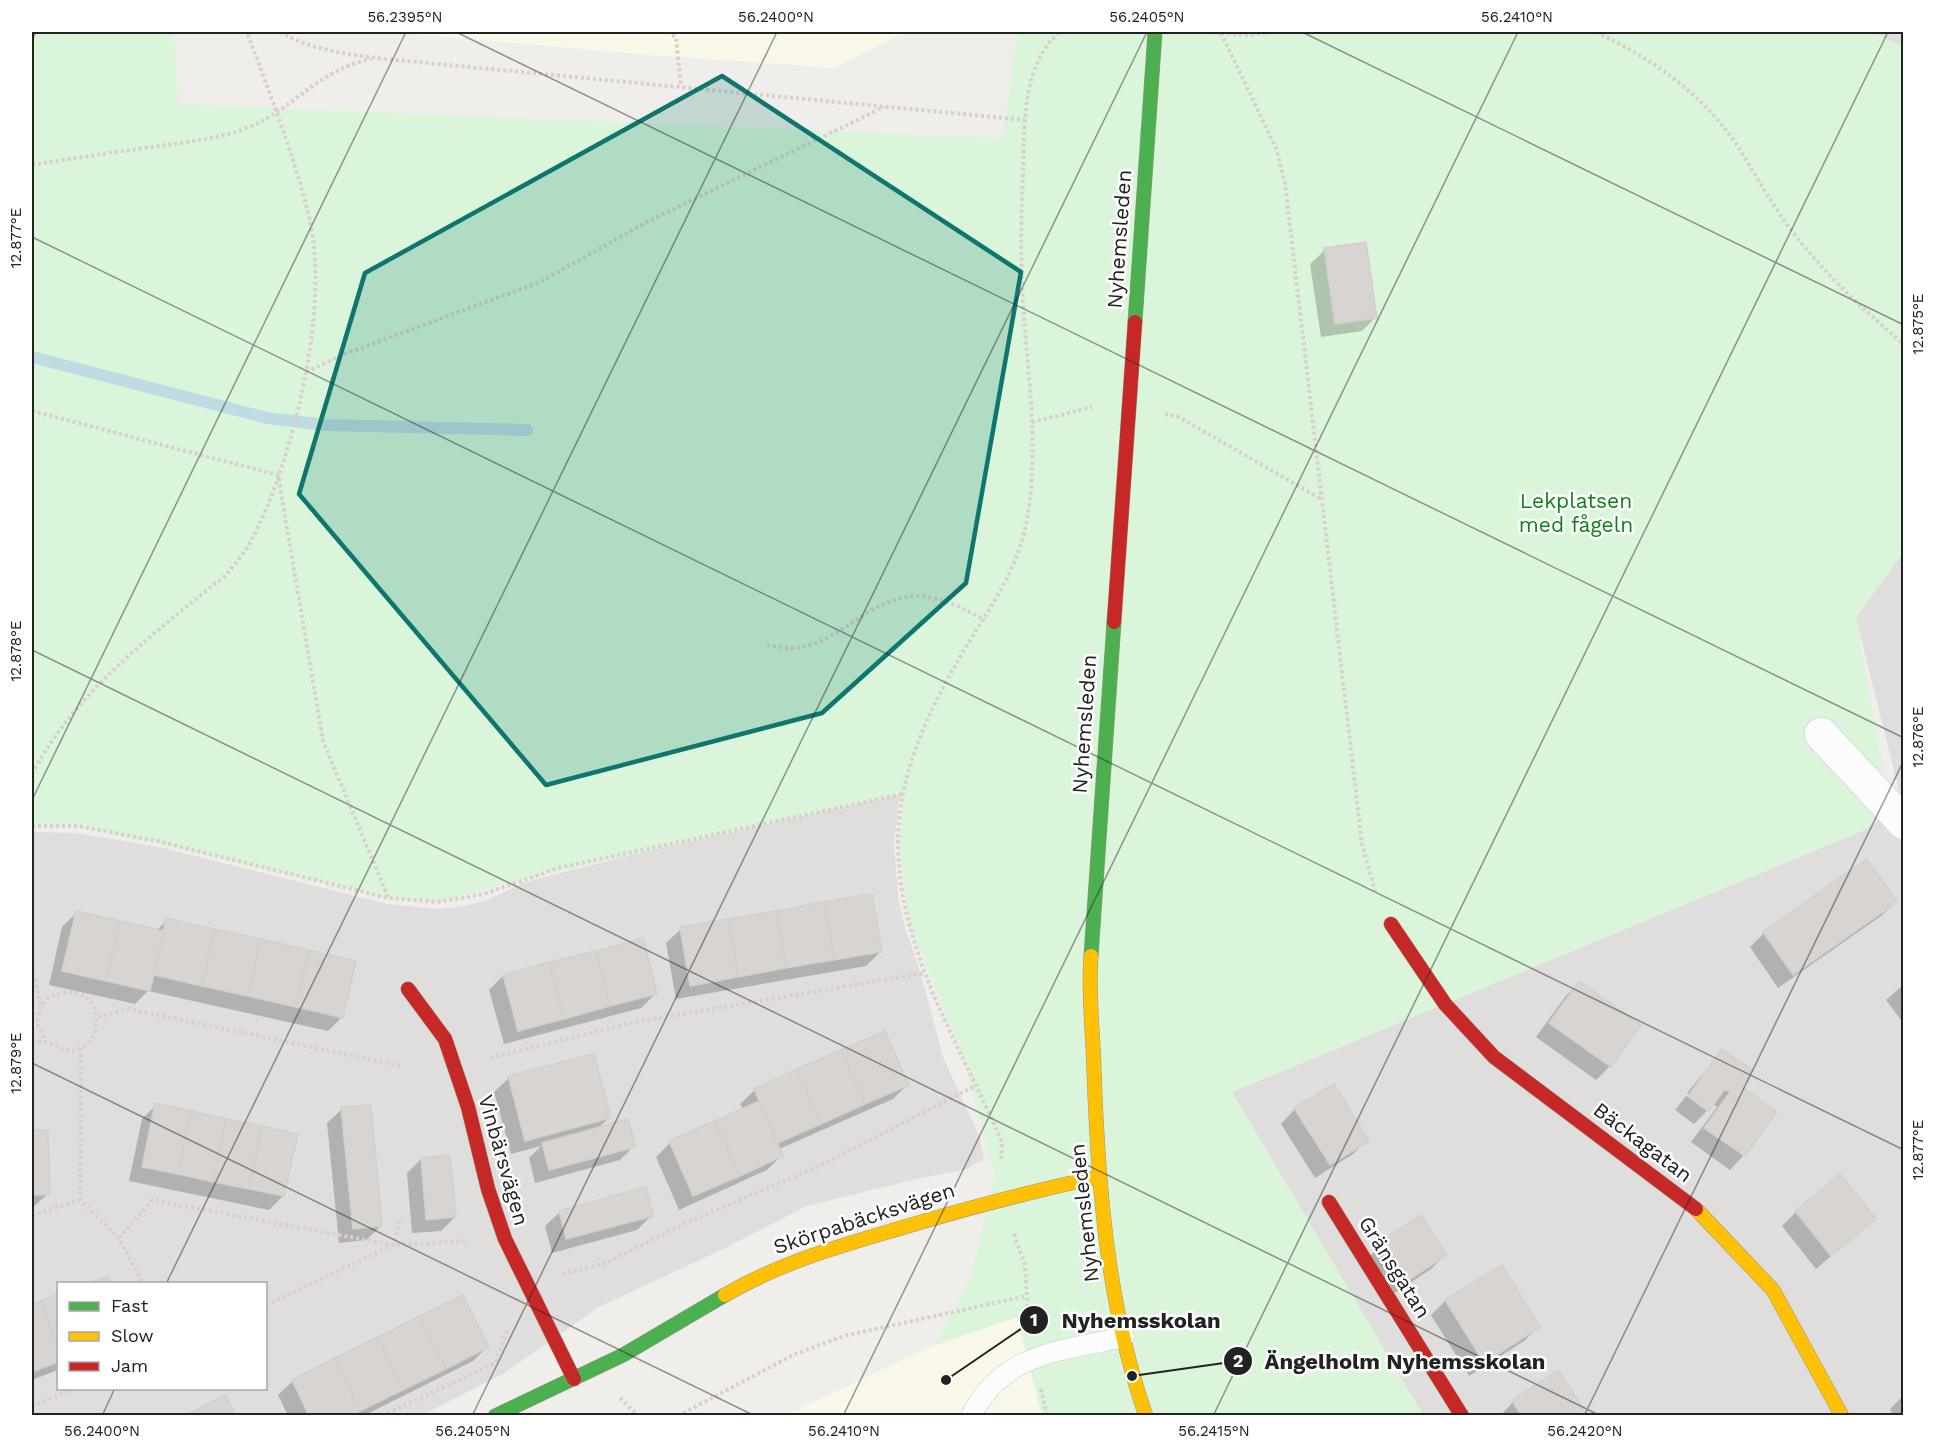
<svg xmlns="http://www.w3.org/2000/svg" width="1935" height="1447" font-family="'Work Sans',sans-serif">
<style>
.residential{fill:#dfdedc;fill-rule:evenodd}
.education{fill:#f8f7e8}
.park{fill:#daf5da}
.shadow{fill:#0003}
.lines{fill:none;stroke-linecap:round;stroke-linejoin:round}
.stream{stroke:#bfdbe3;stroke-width:12}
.building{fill:#d7d4d2;stroke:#d3d0cc;stroke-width:1.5}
.lane-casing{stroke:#c9c8c7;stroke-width:21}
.street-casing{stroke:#c9c8c7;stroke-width:34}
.fast-casing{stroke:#999a82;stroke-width:15}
.slow-casing{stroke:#999a82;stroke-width:15}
.jam-casing{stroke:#999a82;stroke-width:15}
.path{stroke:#dccecd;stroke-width:4;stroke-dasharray:3 3;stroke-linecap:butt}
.lane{stroke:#fdfcfc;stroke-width:20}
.street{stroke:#fdfcfc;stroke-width:33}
.fast{stroke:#4caf50;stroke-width:14}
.slow{stroke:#ffc107;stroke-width:14}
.jam{stroke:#c62828;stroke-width:14}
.marked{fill:#0f766e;fill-opacity:0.2;stroke:#0f766e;stroke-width:4.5;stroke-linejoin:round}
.ticks{fill:none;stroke:#222;stroke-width:1.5;stroke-opacity:0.45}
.labels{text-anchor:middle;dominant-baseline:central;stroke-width:5;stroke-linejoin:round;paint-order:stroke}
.street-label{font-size:21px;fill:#222;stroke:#fff}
.park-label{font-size:21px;fill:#0c8416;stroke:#fff}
.leader{fill:none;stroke:#222;stroke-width:2}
.callout-dot{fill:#222;stroke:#fff;stroke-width:2}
.mark-label{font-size:18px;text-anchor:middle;font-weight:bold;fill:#fff}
.callout-label{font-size:22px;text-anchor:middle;font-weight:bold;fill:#222;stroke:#fff;stroke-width:5;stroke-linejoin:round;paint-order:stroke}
.neatline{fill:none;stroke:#222;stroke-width:2}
.ticks-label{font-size:15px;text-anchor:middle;fill:#222}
</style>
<rect width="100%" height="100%" fill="#f0eeeb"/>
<path class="residential" d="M1872 32H1903V47Z
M1903 553V1415H1423L1232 1092 1862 831 1890 813 1901 799 1856 617Z
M901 787 894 845 899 902 905 928 921 974 943 1057 979 1136 984 1159 965 1170 921 1178 807 1206 719 1251 599 1307 503 1374 422 1415H32V832L76 833 155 846 387 904 438 909 459 907 485 901 523 883 560 873ZM58 1284H266V1388H58Z"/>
<path class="education" d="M388 32H906L834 68 638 54Z
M1017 1317 1042 1415 783 1416 935 1345Z"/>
<path class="park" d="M32 32H174L178 104 1002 138 1018 32H1872L1904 47 1903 553 1856 617 1891 813 1862 831 1232 1092 1423 1415H1042L1017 1317 935 1345 970 1279 995 1177 964 1060 910 926 898 844 903 794 523 879 438 902 388 898 78 826H32Z"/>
<path class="shadow" d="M1325 250 1376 317 1362 331 1321 337 1310 264Z
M1895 902 1881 916 1778 988 1750 947 1764 933Z
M76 913 156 931 167 920 342 1017 328 1031 148 991 135 1004 49 985 62 927Z
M681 929 881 951 866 966 676 999 666 943Z
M503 976 655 994 641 1008 504 1044 489 990Z
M1579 982 1639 1025 1610 1066 1596 1080 1536 1037 1565 997Z
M1904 984V1024L1886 1000Z
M1722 1051 1740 1088 1775 1113 1744 1155 1730 1170 1691 1142 1717 1107 1713 1104 1708 1108 1687 1093Z
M509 1078 609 1118 597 1129 634 1146 620 1160 535 1183 529 1158 541 1146 511 1154 494 1092Z
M907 1085 893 1099 779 1149 781 1156 767 1170 679 1210 656 1157 670 1143 743 1110 740 1104 755 1090Z
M1686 1096 1707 1111 1694 1124 1675 1110Z
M156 1105 283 1196 269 1210 129 1181 142 1119Z
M342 1109 381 1226 366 1240 339 1243 327 1123Z
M1295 1109 1367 1140 1353 1154 1315 1178 1281 1124Z
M47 1131 48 1194 32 1208V1132Z
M421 1159 455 1217 441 1231 412 1233 407 1173Z
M560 1212 652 1215 637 1230 552 1253 545 1226Z
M1796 1212 1874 1219 1816 1269 1782 1226Z
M1384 1242 1445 1255 1431 1269 1395 1293 1370 1256Z
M1501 1267 1538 1327 1524 1341 1469 1376 1431 1315 1445 1301Z
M58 1296V1370L32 1380V1306Z
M487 1347 473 1361 363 1416H288L278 1395 293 1381Z
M1904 1395V1416H1893L1890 1409Z
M1513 1402 1586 1416H1500Z"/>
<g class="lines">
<path class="stream" d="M32 357 267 418 326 425 527 430"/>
</g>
<path class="building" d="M1366 242 1377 318 1335 324 1324 248Z
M1867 859 1897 902 1793 975 1763 932Z
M872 894 882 952 834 960 824 902Z
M824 902 834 960 786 968 776 911Z
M76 911 120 921 106 981 62 971Z
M776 911 786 968 738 977 728 919Z
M166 918 214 929 202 986 154 975Z
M728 919 738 977 690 986 680 927Z
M120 921 164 931 150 991 106 981Z
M214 929 261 939 248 996 202 986Z
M643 938 657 994 610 1006 596 951Z
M261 939 309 950 296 1007 248 996Z
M309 950 356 961 343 1018 296 1007Z
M596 951 610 1006 564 1019 549 962Z
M549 962 564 1019 518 1031 503 975Z
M1579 981 1641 1025 1611 1067 1549 1023Z
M885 1031 909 1085 865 1104 841 1050Z
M1722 1049 1753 1071 1742 1087 1777 1112 1745 1156 1704 1128 1730 1092 1725 1089 1709 1111 1688 1096Z
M841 1050 865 1104 821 1124 797 1069Z
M594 1054 611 1118 525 1141 508 1076Z
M797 1069 821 1124 778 1143 754 1089Z
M1334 1084 1369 1141 1330 1165 1294 1108Z
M759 1101 783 1156 740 1176 715 1121Z
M155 1103 191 1111 178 1174 142 1167Z
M371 1105 382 1226 353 1229 341 1107Z
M191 1111 226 1119 213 1182 178 1174Z
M226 1119 262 1126 249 1189 213 1182Z
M628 1119 636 1147 549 1170 542 1143Z
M715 1121 740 1176 693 1196 669 1141Z
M262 1126 298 1134 284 1196 249 1189Z
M32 1130H48L50 1195H32Z
M450 1155 456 1217 426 1220 421 1158Z
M1840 1174 1876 1219 1831 1256 1795 1211Z
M646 1187 653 1216 566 1239 559 1211Z
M1421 1215 1447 1255 1409 1280 1383 1240Z
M1502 1265 1540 1327 1484 1363 1445 1300Z
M108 1276 111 1284H87Z
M58 1294V1350L41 1301Z
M463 1295 489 1347 446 1369 420 1316Z
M41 1301 58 1350V1362L32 1372V1304Z
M420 1316 446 1369 403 1390 378 1337Z
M378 1337 403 1390 360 1411 335 1358Z
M335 1358 360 1411 352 1416H309L292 1380Z
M1558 1370 1588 1416H1522L1512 1401Z
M226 1395 236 1416H184Z"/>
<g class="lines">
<defs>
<path id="lane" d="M971 1416C1003 1352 1062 1351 1124 1337"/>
<path id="street" d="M1821 734 1904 823"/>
<path id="fast" d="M1135 322 1155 32
M1091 956 1114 622
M495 1416 623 1355 725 1295"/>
<path id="slow" d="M1091 956C1088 993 1093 1032 1094 1070 1098 1186 1107 1305 1146 1416
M1696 1209 1773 1290 1842 1416
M725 1295C778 1264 833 1248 891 1231 960 1210 1028 1192 1098 1177"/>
<path id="jam" d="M1114 622 1135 322
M1391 924 1445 1004 1494 1057 1696 1209
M408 989 445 1039 468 1107 488 1189 505 1239 574 1379
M1329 1202 1462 1416"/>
</defs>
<use href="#lane" class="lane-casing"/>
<use href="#street" class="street-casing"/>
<use href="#fast" class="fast-casing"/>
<use href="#slow" class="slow-casing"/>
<use href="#jam" class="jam-casing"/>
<path class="path" d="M280 32C309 49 341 53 375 58L1025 120
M667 32 676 37 681 87
M1209 32 1249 35 1275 32
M1596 32C1650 58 1696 89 1732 138 1750 164 1765 193 1783 219 1817 266 1859 307 1904 344
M1221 33 1276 148 1285 183 1362 844 1375 891
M32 165C74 158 116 152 159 146 187 142 217 139 244 129 293 111 315 71 371 59
M306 372 342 355 540 282 647 222 884 107
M32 411 278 475 323 741 388 897
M1165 414 1177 416 1321 499
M1032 422 1092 407
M767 645C776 646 786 649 795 648 840 644 869 597 916 596 940 596 964 609 985 620
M32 774C76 691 153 634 226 575 234 565 244 554 250 543 293 463 331 305 309 217 294 154 269 92 247 32
M32 826H78L157 841 388 898 438 902 484 894 558 868 903 794
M32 967 41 1007
M98 1017 129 1009 402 1066
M32 1043C36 1042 41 1041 45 1042 60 1044 61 1055 79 1049 87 1046 95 1036 96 1029 105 979 34 982 38 1025 39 1030 44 1037 46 1042
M81 1048 80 1200 119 1238 143 1284
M490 1058 635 1022 925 973
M1001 1159 1002 1142C961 1047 899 952 898 845 897 778 927 714 960 657 980 623 1003 592 1017 555 1028 527 1031 498 1032 468 1035 417 1027 366 1024 316 1020 267 1021 218 1023 169 1025 123 1022 63 1060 32
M32 1215 80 1200
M1014 1234 1025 1265 1029 1329
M119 1238 152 1200 393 1245 400 1220
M562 1274 607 1263 682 1225 821 1165 975 1086
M266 1305 393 1245 465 1241
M1041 1389 1047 1416
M620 1398 638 1416
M32 1406 76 1388
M382 1416 495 1363 507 1331
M678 1416 795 1354 844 1336 1026 1296"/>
<use href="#lane" class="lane"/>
<use href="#street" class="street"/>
<use href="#fast" class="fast"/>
<use href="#slow" class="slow"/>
<use href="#jam" class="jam"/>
</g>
<path class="marked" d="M722 76 1021 272 966 583 822 713 546 785 299 494 365 273Z"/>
<path class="ticks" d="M456 32 1904 738M1302 32 1904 325M32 40 36 32M32 237 1904 1150M32 650 1601 1416M32 800 406 32M32 1063 755 1416M166 1284 777 32M102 1416 115 1388M472 1416 1147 32M843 1416 1518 32M1213 1416 1888 32M1584 1416 1904 760"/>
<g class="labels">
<g class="street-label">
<text transform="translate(1119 239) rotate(-86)">Nyhemsleden</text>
<text transform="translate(1084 724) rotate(-86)">Nyhemsleden</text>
<text transform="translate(1643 1142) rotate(37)">Bäckagatan</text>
<text transform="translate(504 1160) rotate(74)">Vinbärsvägen</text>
<text transform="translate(1084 1213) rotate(-96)">Nyhemsleden</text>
<text transform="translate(864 1218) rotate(-18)">Skörpabäcksvägen</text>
<text transform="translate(1395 1267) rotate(58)">Gränsgatan</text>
</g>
<g class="park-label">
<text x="1576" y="500">Lekplatsen<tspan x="1576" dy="24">med fågeln</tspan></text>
</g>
</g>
<path class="leader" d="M946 1380L1034 1320M1132 1376L1238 1361"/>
<g class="callout-dot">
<circle cx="946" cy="1380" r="6"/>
<circle cx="1132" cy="1376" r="6"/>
<circle cx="1034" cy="1320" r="15"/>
<circle cx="1238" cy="1361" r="15"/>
</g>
<g class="mark-label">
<text x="1034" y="1326">1</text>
<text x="1238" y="1367">2</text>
</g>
<g class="callout-label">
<text x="1141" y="1328">Nyhemsskolan</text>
<text x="1405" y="1369">Ängelholm Nyhemsskolan</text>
</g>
<rect width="1935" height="1447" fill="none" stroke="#ffffff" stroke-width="66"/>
<rect x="57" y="1282" width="210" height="108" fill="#ffffff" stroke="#a7a7a7" stroke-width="1.5"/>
<rect x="69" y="1302" width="30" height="9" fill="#4caf50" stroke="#a7a7a7" stroke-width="1.5"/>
<text x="111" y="1312" font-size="18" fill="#222222">Fast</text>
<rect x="69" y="1332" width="30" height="9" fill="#ffc107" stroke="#a7a7a7" stroke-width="1.5"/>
<text x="111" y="1342" font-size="18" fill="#222222">Slow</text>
<rect x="69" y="1362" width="30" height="9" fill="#c62828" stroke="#a7a7a7" stroke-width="1.5"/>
<text x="111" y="1372" font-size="18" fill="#222222">Jam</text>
<rect x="33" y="33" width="1869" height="1381" class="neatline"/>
<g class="ticks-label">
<text x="405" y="22">56.2395°N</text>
<text x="776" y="22">56.2400°N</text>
<text x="1147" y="22">56.2405°N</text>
<text x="1517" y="22">56.2410°N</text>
<text transform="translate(16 238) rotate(-90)" y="5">12.877°E</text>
<text transform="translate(1918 324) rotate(-90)" y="5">12.875°E</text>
<text transform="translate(16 651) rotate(-90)" y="5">12.878°E</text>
<text transform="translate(1918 737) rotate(-90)" y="5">12.876°E</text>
<text transform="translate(16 1063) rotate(-90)" y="5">12.879°E</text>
<text transform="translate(1918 1150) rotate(-90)" y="5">12.877°E</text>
<text x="102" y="1436">56.2400°N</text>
<text x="473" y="1436">56.2405°N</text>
<text x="844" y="1436">56.2410°N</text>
<text x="1214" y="1436">56.2415°N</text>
<text x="1585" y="1436">56.2420°N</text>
</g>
</svg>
